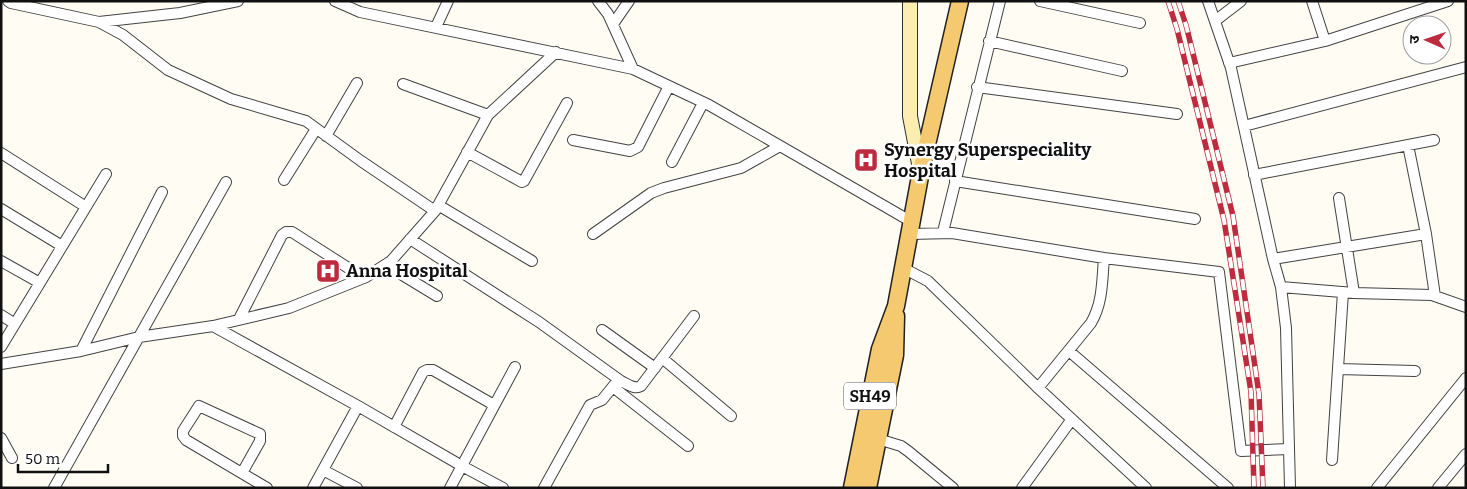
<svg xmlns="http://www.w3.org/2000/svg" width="1467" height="489" font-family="Bitter,'Noto Sans Devanagari',serif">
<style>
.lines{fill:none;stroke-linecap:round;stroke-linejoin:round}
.minor-casing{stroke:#434343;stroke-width:12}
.secondary-casing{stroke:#323232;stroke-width:16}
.primary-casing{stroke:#212121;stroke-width:19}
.minor{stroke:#fff;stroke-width:10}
.secondary{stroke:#fceeb1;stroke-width:14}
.primary{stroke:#f4c96f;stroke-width:16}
.rail-casing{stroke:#be2b3e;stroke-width:5.5}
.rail{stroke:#fff;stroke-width:4;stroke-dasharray:11;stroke-linecap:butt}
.labels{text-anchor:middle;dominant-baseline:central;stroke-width:5;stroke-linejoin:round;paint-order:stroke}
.shield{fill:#fff;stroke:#585858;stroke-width:1}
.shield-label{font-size:16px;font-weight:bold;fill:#101010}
.poi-label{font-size:18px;font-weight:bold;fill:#101010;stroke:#fff;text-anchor:start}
</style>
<rect width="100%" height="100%" fill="#fffcf4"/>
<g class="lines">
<defs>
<path id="minor" d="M8 1 11 3 99 22 123 35 168 70 231 99 306 121 361 161 435 211
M335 1 360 12 633 69 709 105 912 222
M598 1 608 14 633 69
M1040 1 1140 23
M1208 1 1231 68 1273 259 1281 287 1286 328 1290 488
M1312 1 1325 41
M1215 21 1241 1
M99 22 180 13 238 1
M613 24 629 1
M436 27 448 1
M989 41 1122 71
M1229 63 1325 41 1448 1
M403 84 488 115
M977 87 1177 114
M1244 126 1466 67
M326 136 357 83
M573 140 630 151 638 147 669 86
M1408 145 1426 234 1435 296
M467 152 522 182 524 181 567 103
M1 153 86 207
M672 162 703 103
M1254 175 1434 140
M284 180 316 129
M955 181 1195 219
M1339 198 1354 293
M438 205 532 261
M1 209 62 246
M943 232 1000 1
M593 234 651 193 664 188 741 168 780 146
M910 234 952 233 1104 258 1219 272 1241 451 1289 449
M410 239 539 322 621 381
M1273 259 1426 234
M1 261 40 283
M386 265 437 296
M903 268 928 281 1036 386 1146 488
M1281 287 1354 293 1432 295 1466 307
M1 315 15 324
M239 319 282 235 286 232H292L364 278
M213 326 358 406 462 466 503 488
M602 330 655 368
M1 347 106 174
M81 351 162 192
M1069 351 1228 488
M662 358 731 416
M1 364 81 351 139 337 213 326 289 308 366 277 391 261 435 211 488 115 556 52
M1338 369 1415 371
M613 387 688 446
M1038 388 1091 323C1103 303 1102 280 1104 258
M394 427 423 372 427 370H433L494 405
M1 438 12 458
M878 439 901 446 908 451 953 488
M1332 460 1343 292
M323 470 357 488
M242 473 260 441V434L199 406 183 431V436L186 440 267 488
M54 488 226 182
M313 488 358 406
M450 488 515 367
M544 488 590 405 602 400 615 384 621 381C628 384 634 390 641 386L694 316
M1022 488 1072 419
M1377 488 1466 378
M1438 488 1466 454"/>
<path id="secondary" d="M910 1V116L920 169"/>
<path id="primary" d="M852 488 880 349 896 306 921 171 960 1
M868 488 895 355 896 316"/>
</defs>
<use href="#minor" class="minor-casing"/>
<use href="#secondary" class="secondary-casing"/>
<use href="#primary" class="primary-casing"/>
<use href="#minor" class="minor"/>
<use href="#secondary" class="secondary"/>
<use href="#primary" class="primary"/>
<defs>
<path id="rail" d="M1168 1 1177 29 1224 220 1251 392 1254 488
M1178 1 1186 25 1233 216 1259 394 1263 488"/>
</defs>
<use href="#rail" class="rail-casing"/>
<use href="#rail" class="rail"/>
</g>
<defs>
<symbol id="hospital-square" viewBox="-11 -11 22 22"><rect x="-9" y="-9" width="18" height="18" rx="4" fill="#be2b3e" stroke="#fff"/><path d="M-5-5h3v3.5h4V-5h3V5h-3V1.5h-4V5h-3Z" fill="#fff"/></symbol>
</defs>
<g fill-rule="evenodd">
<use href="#hospital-square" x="852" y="146" width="28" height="28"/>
<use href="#hospital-square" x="314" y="257" width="28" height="28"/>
</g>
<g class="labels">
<rect class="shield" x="844" y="382.5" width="52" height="27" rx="4"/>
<g class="shield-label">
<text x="870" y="396">SH49</text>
</g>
<g class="poi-label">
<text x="884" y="150">Synergy Superspeciality<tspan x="884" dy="21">Hospital</tspan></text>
<text x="346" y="271">Anna Hospital</text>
</g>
</g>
<rect width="1467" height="489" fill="none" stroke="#101010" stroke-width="5"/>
<g transform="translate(1427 40) rotate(272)"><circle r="24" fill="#ffffff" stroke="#9f9f9f"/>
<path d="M0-4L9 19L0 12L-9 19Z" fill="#be2b3e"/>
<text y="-8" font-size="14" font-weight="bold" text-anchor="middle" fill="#101010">उ</text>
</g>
<path d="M18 464v8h90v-8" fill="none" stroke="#101010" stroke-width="2.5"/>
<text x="25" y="464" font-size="15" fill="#101010" stroke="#ffffff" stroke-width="4" paint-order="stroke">50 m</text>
</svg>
